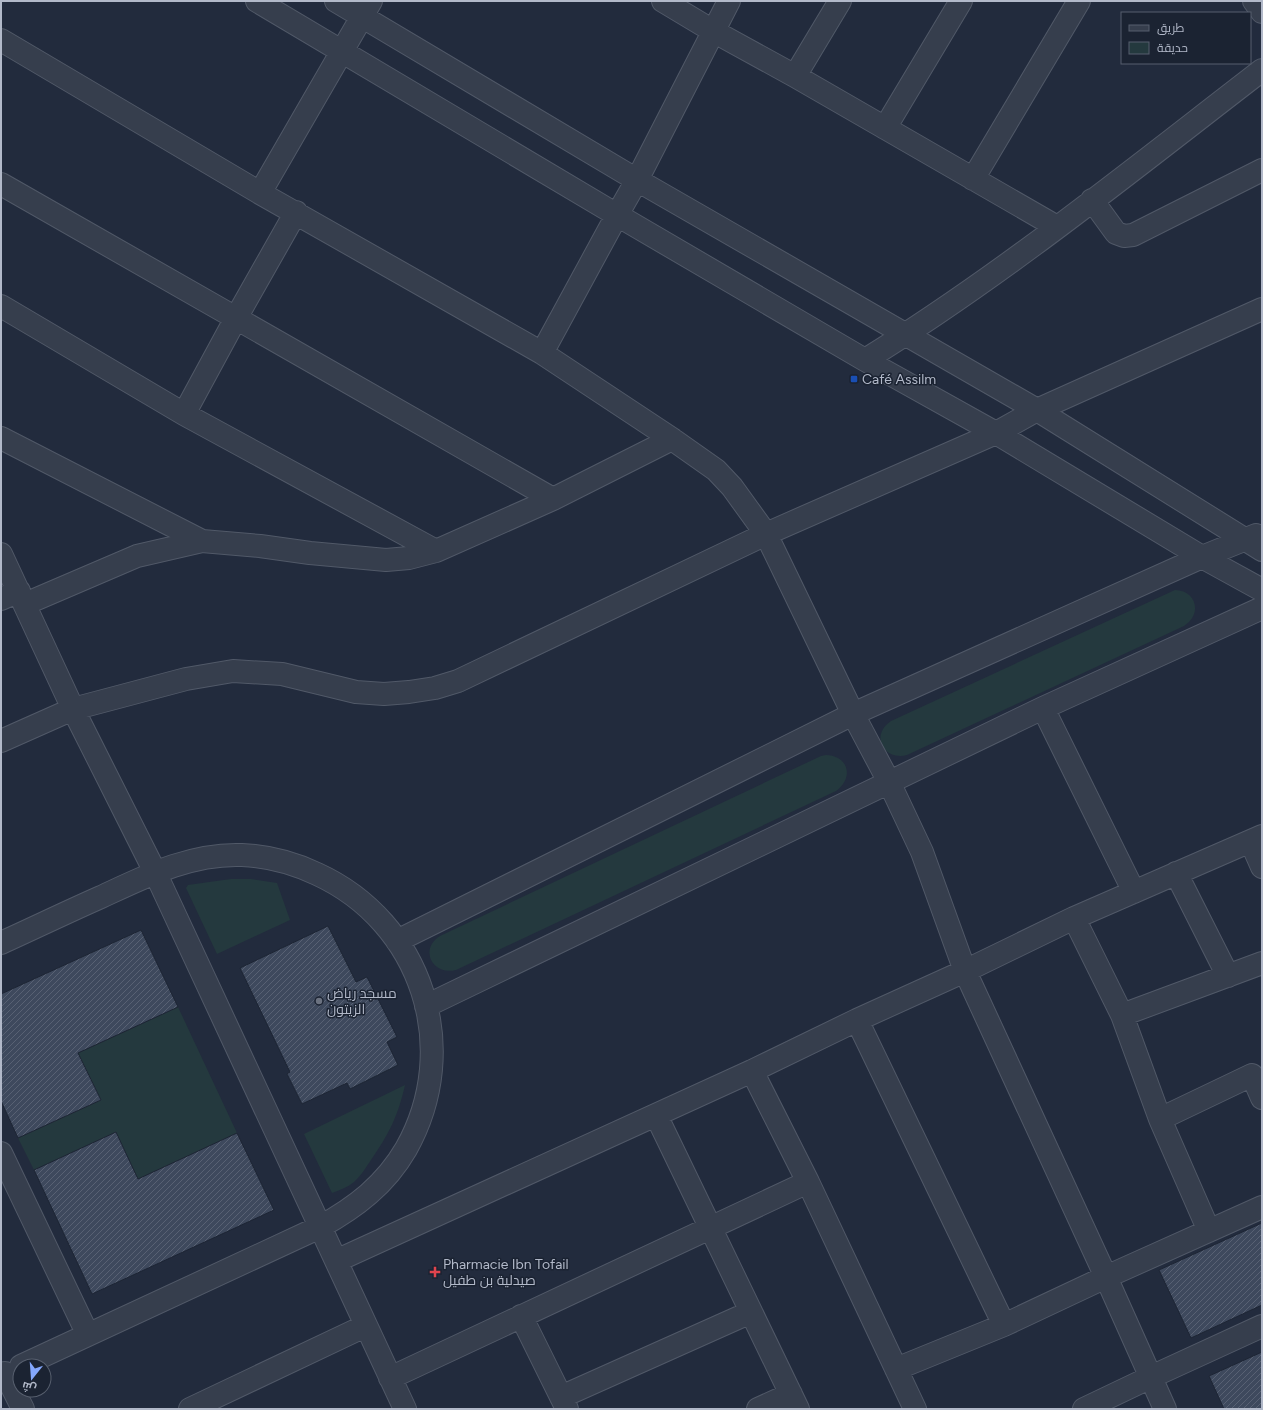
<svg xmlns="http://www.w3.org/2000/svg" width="1263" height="1410" font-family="Figtree,Cairo,sans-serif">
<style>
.green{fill:#24393e}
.building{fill:url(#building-hatch);stroke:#1d2534}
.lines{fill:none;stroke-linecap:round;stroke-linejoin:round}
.minor-casing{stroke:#515968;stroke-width:24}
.minor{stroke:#363e4d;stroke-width:22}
.transit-dot{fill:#1a4fb4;stroke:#1b2332;stroke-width:1.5}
.worship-dot{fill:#6b7280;stroke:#1b2332;stroke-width:1.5}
.health-dot{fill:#e0444e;stroke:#1b2332;stroke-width:1.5}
.labels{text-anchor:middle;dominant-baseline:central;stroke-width:3;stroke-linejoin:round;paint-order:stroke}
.poi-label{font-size:14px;fill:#b2b9c9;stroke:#1b2332;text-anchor:start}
</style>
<defs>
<pattern id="building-hatch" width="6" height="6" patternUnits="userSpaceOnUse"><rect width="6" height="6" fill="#3e495d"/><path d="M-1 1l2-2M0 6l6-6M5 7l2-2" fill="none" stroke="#586173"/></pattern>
</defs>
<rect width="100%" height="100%" fill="#222b3d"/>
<path class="green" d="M1175 590C1196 590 1203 614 1184 626L907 755C883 761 870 735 891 721Z
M826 755C849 756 854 778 836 791L456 970C432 976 419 949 440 936L821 756Z
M231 879H251L277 883 290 920 217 954 186 888 188 885Z
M178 1007 237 1133 138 1179 116 1132 34 1170 18 1138 100 1100 78 1053Z
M405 1085C398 1116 389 1134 371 1160 366 1167 361 1176 354 1182 348 1187 340 1190 332 1193L304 1134Z"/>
<path class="building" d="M328 926 356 982 367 977 397 1037 387 1042 398 1065 350 1089 347 1083 302 1104 287 1074 290 1072 240 968Z
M141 930 178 1007 78 1053 101 1100 18 1138 1 1101V994Z
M116 1132 138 1179 237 1133 274 1210 92 1294 34 1170Z
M1262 1223V1305L1191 1338 1159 1270Z
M1262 1352V1409H1224L1209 1376Z"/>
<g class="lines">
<defs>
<path id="minor" d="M257 1 617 215 865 360 996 433 1202 557 1262 590
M336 1 637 180 1037 410 1262 550
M663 1 713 31 795 76 1057 227
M1254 1 1262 12
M1 40 260 193 542 353 672 439 716 470 732 487 766 534 853 714 889 782 922 852 965 971 1106 1277 1165 1409
M795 76 840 1
M885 128 961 1
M973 179 1079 1
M1 184 553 499
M260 193 371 1
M1092 200 1116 233 1124 236 1133 235 1262 170
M1 306 184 414 436 551 553 499 672 439
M542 353 617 215 637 180 729 1
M865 360C1004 274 1132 170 1262 70
M184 414 236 318 296 212
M1 438 202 541
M1 554 73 709 155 872 405 1409
M1 599 19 591
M25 604 137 556 202 541 260 546 310 553 386 560 409 558 436 551
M1043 708 1134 892
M1 741 73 709 186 679 233 671 282 674 356 692 384 694 409 692 435 688 458 681 766 534 996 433 1037 410 1262 309
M1251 842 1262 867
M1176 873 1228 976
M1074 918 1122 1015 1160 1119
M397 941 853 714 1202 557 1256 535
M1 943C34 928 67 912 101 897 146 876 191 853 242 855 268 856 294 863 317 874 422 922 463 1048 406 1149 385 1185 356 1207 320 1227L21 1366
M426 1006 1043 708 1262 608
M1122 1015 1262 963
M857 1020 1004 1325
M752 1071 808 1182 915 1409
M656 1115 798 1409
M1 1153 88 1335
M1209 1231 1160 1119 1252 1075 1262 1098
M336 1261 752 1071 857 1020 965 971 1074 918 1262 836
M521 1316 567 1409
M896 1369 1004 1325 1106 1277 1262 1207
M5 1373 23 1409
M390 1378 808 1182
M561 1397 751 1312
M190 1409 365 1326
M758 1409 791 1394
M1084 1409 1151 1377 1262 1326"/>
</defs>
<use href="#minor" class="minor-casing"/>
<use href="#minor" class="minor"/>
</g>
<rect class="transit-dot" x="850" y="375" width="8" height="8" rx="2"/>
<circle class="worship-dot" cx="319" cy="1001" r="4"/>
<path class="health-dot" d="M433 1266h4v4h4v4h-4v4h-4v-4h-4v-4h4z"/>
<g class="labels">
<g class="poi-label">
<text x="862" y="379">Café Assilm</text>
<text x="327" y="993">مسجد رياض<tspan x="327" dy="16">الزيتون</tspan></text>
<text x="443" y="1264">Pharmacie Ibn Tofail<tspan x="443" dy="16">صيدلية بن طفيل</tspan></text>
</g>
</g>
<rect width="1263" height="1410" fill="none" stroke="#b2b9c9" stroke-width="4"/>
<rect x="1121" y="12" width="130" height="52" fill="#1b2332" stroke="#575f6e"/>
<rect x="1129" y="25" width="20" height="6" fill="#363e4d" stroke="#575f6e"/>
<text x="1157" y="32" font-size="12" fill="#b2b9c9">طريق</text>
<rect x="1129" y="42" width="20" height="12" fill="#24393e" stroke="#575f6e"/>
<text x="1157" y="52" font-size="12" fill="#b2b9c9">حديقة</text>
<g transform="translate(32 1378) rotate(197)"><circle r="19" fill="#1b2332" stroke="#575f6e"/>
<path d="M0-3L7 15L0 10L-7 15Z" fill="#84a7fc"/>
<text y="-6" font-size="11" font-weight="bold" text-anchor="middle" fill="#b2b9c9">ش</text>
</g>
</svg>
